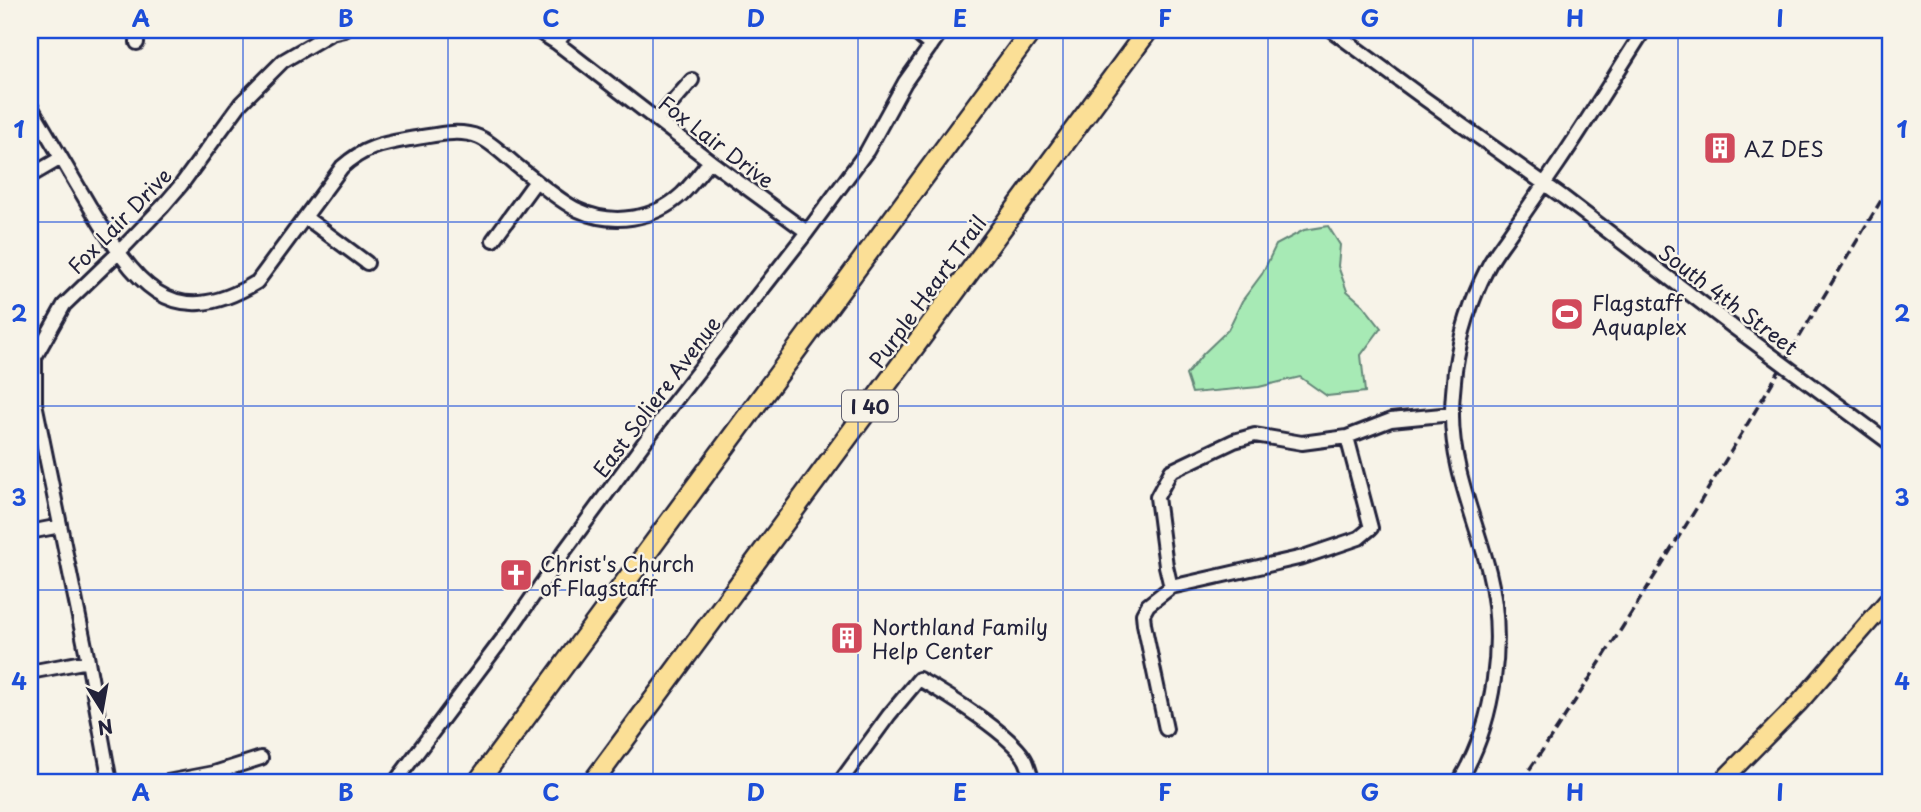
<svg xmlns="http://www.w3.org/2000/svg" width="1921" height="812" font-family="'Playpen Sans',sans-serif">
<style>
.green{fill:#a7eab5;stroke:#648678;stroke-width:2}
.lines{fill:none;stroke-linecap:round;stroke-linejoin:round}
.minor-casing{stroke:#22223b;stroke-width:18}
.major-casing{stroke:#22223b;stroke-width:21}
.highway-casing{stroke:#22223b;stroke-width:24}
.minor{stroke:#f7f3e8;stroke-width:12}
.major{stroke:#fbdf96;stroke-width:16}
.highway{stroke:#fbdf96;stroke-width:19}
.rail{stroke:#22223b;stroke-width:3.5;stroke-dasharray:10 5;stroke-linecap:butt}
.minor-bridge-casing{stroke:#22223b;stroke-width:18;stroke-linecap:butt}
.minor-bridge{stroke:#f7f3e8;stroke-width:12}
.grid{fill:none;stroke:#1d4ed8;stroke-width:2;stroke-opacity:0.55}
.labels{text-anchor:middle;dominant-baseline:central;stroke-width:5;stroke-linejoin:round;paint-order:stroke}
.shield{fill:#f7f3e8;stroke:#62616f;stroke-width:2}
.shield-label{font-size:19px;font-weight:bold;fill:#22223b}
.street-label{font-size:21px;fill:#22223b;stroke:#f7f3e8}
.poi-label{font-size:21px;fill:#22223b;stroke:#f7f3e8;text-anchor:start}
.neatline{fill:none;stroke:#1d4ed8;stroke-width:2.5}
.grid-label{font-size:23px;text-anchor:middle;font-weight:bold;fill:#1d4ed8}
</style>
<rect width="100%" height="100%" fill="#f7f3e8"/>
<filter id="ink" filterUnits="userSpaceOnUse"><feTurbulence type="fractalNoise" baseFrequency=".0143" numOctaves="2"/><feDisplacementMap in="SourceGraphic" scale="14" xChannelSelector="R" yChannelSelector="G"/><feConvolveMatrix kernelMatrix="1 2 1 2 8 2 1 2 1" color-interpolation-filters="sRGB"/></filter>
<g filter="url(#ink)">
<path class="green" d="M1328 226 1340 245 1338 266 1347 291 1363 305 1381 328 1361 355 1365 392 1327 396 1300 377 1259 387 1192 393 1186 375 1203 354 1228 330 1242 301 1262 274 1276 245 1304 230Z"/>
<g class="lines">
<defs>
<path id="minor" d="M536 30 557 43 710 161 807 232
M912 30 931 46
M1331 30 1425 99 1563 197 1732 326
M137 43V30
M557 43 567 30
M30 105C50 139 70 173 90 207 133 278 168 336 257 282L342 167C364 147 382 144 410 139 433 136 457 128 479 137 492 142 509 160 521 169 538 182 559 201 578 210 612 226 654 220 682 194 692 184 701 172 710 161
M657 120 692 80
M30 176 61 158
M305 217 367 263
M493 240 536 181
M1829 398 1891 444
M30 532 60 526
M1171 587 1166 566 1157 497 1171 471 1234 441 1255 435 1302 443 1347 437 1391 420 1452 414
M30 672 88 661
M1166 729 1144 624 1143 614 1148 605 1171 587 1303 557 1359 538 1371 528 1347 437
M110 782 88 661 35 403V357L64 305 118 253 163 206 181 185 241 103 283 61 331 33 344 30
M167 782 214 773 261 758
M395 782 513 625 563 553 671 406 807 232 867 151 905 82 942 30
M840 782 889 715 919 679C946 694 1013 735 1026 761 1029 768 1031 776 1033 782
M1459 782C1495 722 1506 640 1489 572 1476 520 1451 467 1452 412 1452 398 1454 384 1455 370 1460 336 1471 300 1487 269 1492 258 1500 248 1507 238 1524 213 1541 189 1558 164 1588 120 1615 75 1644 30"/>
<path id="major" d="M1721 782 1799 703 1891 597"/>
<path id="highway" d="M478 782 1032 30
M593 782 1148 30"/>
</defs>
<use href="#minor" class="minor-casing"/>
<use href="#major" class="major-casing"/>
<use href="#highway" class="highway-casing"/>
<use href="#minor" class="minor"/>
<use href="#major" class="major"/>
<use href="#highway" class="highway"/>
<path class="rail" d="M1521 782C1653 588 1770 385 1891 184"/>
<defs>
<path id="minor-bridge" d="M1732 326 1829 398"/>
</defs>
<use href="#minor-bridge" class="minor-bridge-casing"/>
<use href="#minor-bridge" class="minor-bridge"/>
</g>
</g>
<path class="grid" d="M243 30V782M448 30V782M653 30V782M858 30V782M1063 30V782M1268 30V782M1473 30V782M1678 30V782M30 222H1891M30 406H1891M30 590H1891"/>
<defs>
<symbol id="building-square" viewBox="-11 -11 22 22"><rect x="-9" y="-9" width="18" height="18" rx="4" fill="#d1495b" stroke="#f7f3e8"/><path d="M-4-6H4V6H1V3H-1V6H-4ZM-2.5-4.3h1.7v1.8h-1.7ZM.8-4.3h1.7v1.8H.8ZM-2.5-1h1.7V.8h-1.7ZM.8-1h1.7V.8H.8Z" fill="#fff"/></symbol>
<symbol id="stadium-square" viewBox="-11 -11 22 22"><rect x="-9" y="-9" width="18" height="18" rx="4" fill="#d1495b" stroke="#f7f3e8"/><path d="M0-5a6.5 5 0 1 0 0 10a6.5 5 0 1 0 0-10ZM-3.5-1.8h7v3.6h-7Z" fill="#fff"/></symbol>
<symbol id="church-square" viewBox="-11 -11 22 22"><rect x="-9" y="-9" width="18" height="18" rx="4" fill="#d1495b" stroke="#f7f3e8"/><path d="M-1.2-6h2.4v3.5h3.3v2.4h-3.3V6h-2.4V-.1h-3.3v-2.4h3.3Z" fill="#fff"/></symbol>
</defs>
<g fill-rule="evenodd">
<use href="#building-square" x="1701" y="129" width="38" height="38"/>
<use href="#stadium-square" x="1548" y="295" width="38" height="38"/>
<use href="#church-square" x="497" y="556" width="38" height="38"/>
<use href="#building-square" x="828" y="619" width="38" height="38"/>
</g>
<g class="labels">
<rect class="shield" x="842" y="390.5" width="56" height="31" rx="5"/>
<g class="shield-label">
<text x="870" y="406">I 40</text>
</g>
<g class="street-label">
<text transform="translate(717 141) rotate(37)">Fox Lair Drive</text>
<text transform="translate(119 220) rotate(-46)">Fox Lair Drive</text>
<text transform="translate(927 291) rotate(-54)">Purple Heart Trail</text>
<text transform="translate(1729 299) rotate(37)">South 4th Street</text>
<text transform="translate(656 396) rotate(-53)">East Soliere Avenue</text>
</g>
<g class="poi-label">
<text x="1744" y="148">AZ DES</text>
<text x="1592" y="302">Flagstaff<tspan x="1592" dy="24">Aquaplex</tspan></text>
<text x="540" y="563">Christ's Church<tspan x="540" dy="24">of Flagstaff</tspan></text>
<text x="872" y="626">Northland Family<tspan x="872" dy="24">Help Center</tspan></text>
</g>
</g>
<rect width="1921" height="812" fill="none" stroke="#f7f3e8" stroke-width="77"/>
<g transform="translate(102 710) rotate(169)" stroke="#f7f3e8" stroke-width="5" paint-order="stroke">
<path d="M0-5L12 26L0 18L-12 26Z" fill="#22223b"/>
<text y="-10" font-size="19" font-weight="bold" text-anchor="middle" fill="#22223b">N</text>
</g>
<rect x="38" y="38" width="1844" height="736" class="neatline"/>
<g class="grid-label">
<text x="141" y="27">A</text>
<text x="346" y="27">B</text>
<text x="551" y="27">C</text>
<text x="756" y="27">D</text>
<text x="960" y="27">E</text>
<text x="1165" y="27">F</text>
<text x="1370" y="27">G</text>
<text x="1575" y="27">H</text>
<text x="1780" y="27">I</text>
<text x="19" y="138">1</text>
<text x="1902" y="138">1</text>
<text x="19" y="322">2</text>
<text x="1902" y="322">2</text>
<text x="19" y="506">3</text>
<text x="1902" y="506">3</text>
<text x="19" y="690">4</text>
<text x="1902" y="690">4</text>
<text x="141" y="801">A</text>
<text x="346" y="801">B</text>
<text x="551" y="801">C</text>
<text x="756" y="801">D</text>
<text x="960" y="801">E</text>
<text x="1165" y="801">F</text>
<text x="1370" y="801">G</text>
<text x="1575" y="801">H</text>
<text x="1780" y="801">I</text>
</g>
</svg>
